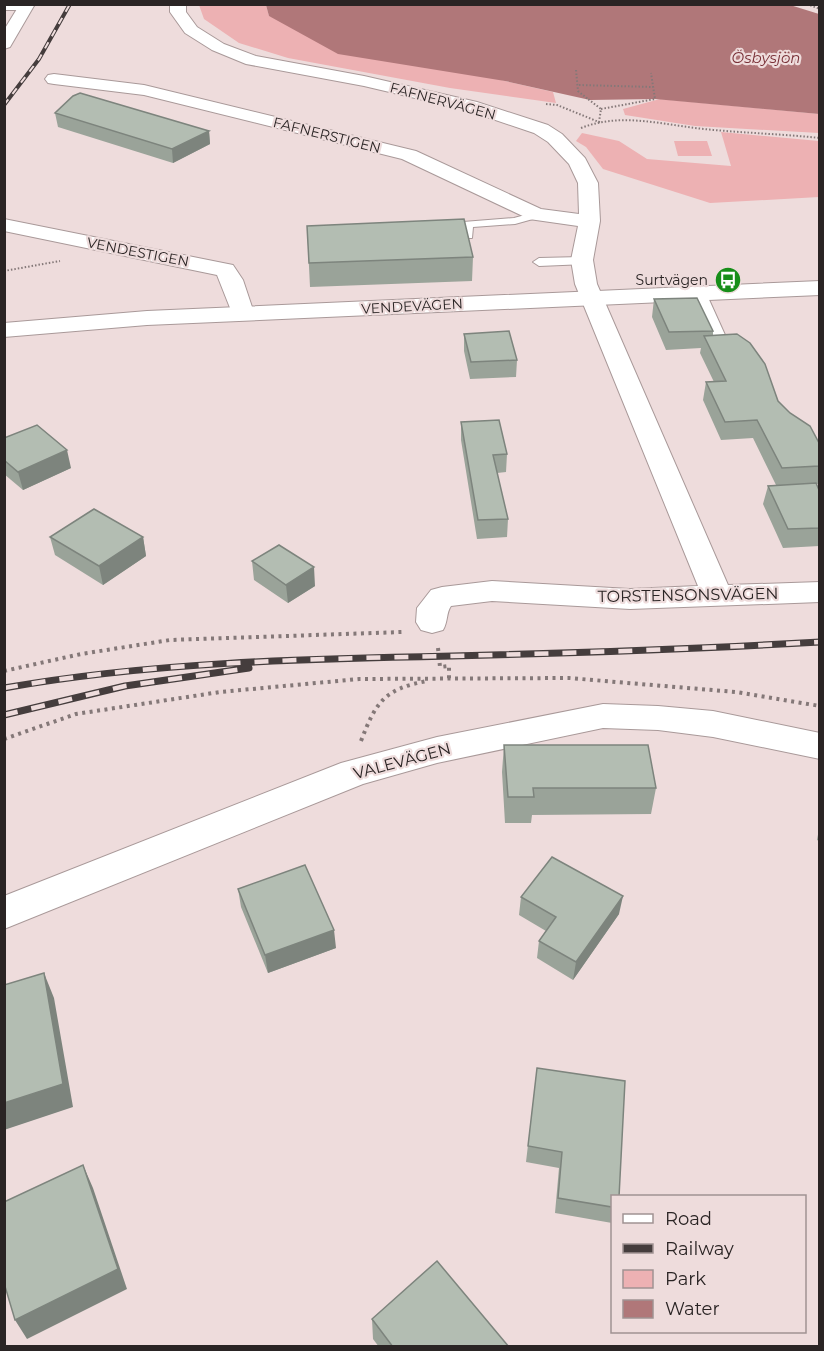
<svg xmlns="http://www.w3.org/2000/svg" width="824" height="1351" font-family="Montserrat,sans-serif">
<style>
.green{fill:#edb1b3}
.water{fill:#b07779}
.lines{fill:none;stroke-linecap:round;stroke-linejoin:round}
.lane-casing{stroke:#a99999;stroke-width:2}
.street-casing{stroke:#a99999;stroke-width:2}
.secondary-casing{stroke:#a99999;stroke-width:2}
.path-far1{stroke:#847878;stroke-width:2;stroke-dasharray:1.5 2;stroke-linecap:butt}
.path{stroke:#847878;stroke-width:4;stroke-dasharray:3 4.5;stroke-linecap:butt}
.lane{fill:#fff;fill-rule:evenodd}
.street{fill:#fff;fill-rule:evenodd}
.secondary{fill:#fff;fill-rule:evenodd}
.rail-far1-casing{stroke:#453d3d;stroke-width:4}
.rail-casing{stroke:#453d3d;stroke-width:7}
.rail-far1{stroke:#eedcdc;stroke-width:2;stroke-dasharray:7;stroke-linecap:butt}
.rail{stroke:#eedcdc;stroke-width:4.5;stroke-dasharray:14;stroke-linecap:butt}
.wall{fill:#9aa399}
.shaded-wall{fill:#7d847d}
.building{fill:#b3bdb2;stroke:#7d847d;stroke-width:1.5}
.labels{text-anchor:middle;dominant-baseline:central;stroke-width:4.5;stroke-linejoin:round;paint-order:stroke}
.far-street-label{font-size:14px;fill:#2a2424;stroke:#eedcdc}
.far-poi-label{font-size:14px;fill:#2a2424;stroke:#eedcdc;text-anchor:end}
.far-water-label{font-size:15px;font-style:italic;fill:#793037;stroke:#eedcdc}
.street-label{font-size:16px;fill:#2a2424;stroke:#eedcdc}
</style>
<rect width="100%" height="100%" fill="#eedcdc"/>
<path class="green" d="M199 5H266L269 16 505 81 553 92 556 103 450 88 288 58 239 43 204 19Z
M660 99 819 114V133L695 126 625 115 623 109Z
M721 132 819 141V197L710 203 603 169 586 147 576 141 582 133 619 141 647 159 731 166Z
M674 141H707L712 156H678Z"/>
<path class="water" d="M266 5H790L819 14V114L655 99 590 100 505 81 338 54 269 16Z"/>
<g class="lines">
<defs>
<path id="lane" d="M536 212 542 215 540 217 515 224 473 227 472 238H464L461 224 463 222 514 218Z
M582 257 586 258V264L539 266 533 262 539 258Z
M700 289 706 293 725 335 744 341 746 344 744 347 739 348 715 341 694 293Z"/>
<path id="street" d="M4 4H34L35 5 27 10H4Z
M170 4H186V12L197 27 224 44 256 56 364 76 477 102 548 125 562 134 585 158 598 183 600 221 593 260 597 284 728 585 820 582V602L630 609 492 601 451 606C446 613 448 622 443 630L432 633 421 630 416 622 417 608 431 590 442 587 492 581 630 589 698 586 575 284 571 260 578 226 529 219 402 159 144 95 54 84 48 83 45 79 48 75 54 74 144 85 416 151 541 209 579 214 578 183 569 164 548 142 534 133 466 110 364 86 246 64 212 50 185 33 170 12Z
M4 219 233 265 243 280 254 313 250 318 242 320 234 318 217 275 4 231Z
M603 704 658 706 713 711 820 733V759L713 737 658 730 603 728 437 763 363 784 4 929V896L341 763 437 737Z"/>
<path id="secondary" d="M20 4H35L10 47 4 49V30Z
M820 281V295L147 325 4 337V323L147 311Z"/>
</defs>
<use href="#lane" class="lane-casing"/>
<use href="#street" class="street-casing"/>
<use href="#secondary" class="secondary-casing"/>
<path class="path-far1" d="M807 4 820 9
M576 70 578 91 589 100
M579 85 653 87
M546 104 557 105 599 122 601 109 588 99
M601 109 655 99 651 73
M581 128C622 112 663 125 704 129 743 133 782 134 820 138
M4 271 60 261"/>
<path class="path" d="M438 648 440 667 449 666V679
M4 671 81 654 170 640 402 632
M4 739 76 714 220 692 359 679 569 678 736 692 820 706
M361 741C376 702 384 689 427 681"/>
<use href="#lane" class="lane"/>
<use href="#street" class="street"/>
<use href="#secondary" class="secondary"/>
<defs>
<path id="rail-far1" d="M4 105 39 59 70 4"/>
<path id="rail" d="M4 688C152 662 302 659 452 656 575 653 697 649 820 642
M4 715 125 686 249 668"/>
</defs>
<use href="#rail-far1" class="rail-far1-casing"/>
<use href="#rail" class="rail-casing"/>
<use href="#rail-far1" class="rail-far1"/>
<use href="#rail" class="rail"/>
</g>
<path class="wall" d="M55 113 209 131 210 144 173 163 58 127Z
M307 226 473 257 472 281 310 287Z
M654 299 713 331V335L819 443V484H816L819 490V546L783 548 763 504 768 486 776 485 753 438 721 440 703 400 706 382H714L700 353 701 348 666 350 652 317Z
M464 334 517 360 516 377 470 379 464 351Z
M461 422 507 454 506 472 497 473 508 519 507 537 477 539 461 440Z
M4 438 71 468 23 490 4 474Z
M50 537H143L146 556 103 585 55 555Z
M252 561 315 586 288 603 254 580Z
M504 745 656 788 651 814 532 815 531 823H505L502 772Z
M819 829V841L817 840Z
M238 889 336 948 268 973 241 907Z
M521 897 619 914 573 980 537 958 539 941 546 931 519 915Z
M537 1068 612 1197V1223L555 1213 559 1168 526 1162Z
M372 1319 509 1347H379L373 1339Z"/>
<path class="shaded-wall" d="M209 131 210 144 173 163 172 149Z
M67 450 71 468 23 490 18 472Z
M143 537 146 556 103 585 99 566Z
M314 567 315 586 288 603 286 585Z
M623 896 619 914 573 980 576 962Z
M334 930 336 948 268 973 265 955Z
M44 973 54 998 73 1107 4 1130V1103Z
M83 1165 93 1188 127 1289 27 1339 15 1320Z"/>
<path class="building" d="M80 93 209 131 172 149 55 113 73 96Z
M464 219 473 257 309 263 307 226Z
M697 298 713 331 669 332 654 299Z
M509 331 517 360 471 362 464 334Z
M737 334 750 343 765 364 778 401 790 413 810 426 819 443V466L782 468 757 420 725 422 706 382 726 381 704 336Z
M499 420 507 454 493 455 508 519 478 520 461 422Z
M37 425 67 450 18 472 4 460V438Z
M816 483 819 490V528L788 529 768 486Z
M94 509 143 537 99 566 50 537Z
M279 545 314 567 286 585 252 561Z
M504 745H648L656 788H533L534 797H508Z
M552 857 623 896 576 962 539 941 556 917 521 897Z
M305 865 334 930 265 955 238 889Z
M44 973 63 1084 4 1103V985Z
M537 1068 625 1081 619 1197H612V1207L558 1198 562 1152 528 1146Z
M83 1165 118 1269 15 1320 4 1283V1202Z
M437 1261 509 1347H393L372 1319Z"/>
<defs>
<symbol id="bus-disc" viewBox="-11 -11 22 22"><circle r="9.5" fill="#178e19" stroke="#eedcdc"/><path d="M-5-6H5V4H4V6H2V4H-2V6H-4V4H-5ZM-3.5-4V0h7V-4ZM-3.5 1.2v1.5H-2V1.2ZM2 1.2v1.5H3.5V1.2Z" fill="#fff"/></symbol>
</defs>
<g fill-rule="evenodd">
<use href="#bus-disc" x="713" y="265" width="30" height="30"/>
</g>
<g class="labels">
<g class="far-street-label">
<text transform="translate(443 101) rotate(15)">FAFNERVÄGEN</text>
<text transform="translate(327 135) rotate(14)">FAFNERSTIGEN</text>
<text transform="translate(138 252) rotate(11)">VENDESTIGEN</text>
<text transform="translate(412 306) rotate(-3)">VENDEVÄGEN</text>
</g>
<g class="far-poi-label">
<text x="708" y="280">Surtvägen</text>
</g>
<g class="far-water-label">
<text x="766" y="57">Ösbysjön</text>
</g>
<g class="street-label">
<text transform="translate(688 595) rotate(-1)">TORSTENSONSVÄGEN</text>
<text transform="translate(402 761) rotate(-15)">VALEVÄGEN</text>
</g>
</g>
<rect width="824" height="1351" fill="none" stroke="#2a2424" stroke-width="12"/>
<rect x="611" y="1195" width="195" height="138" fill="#eedcdc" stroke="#a09292" stroke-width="1.5"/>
<rect x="623" y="1214" width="30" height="9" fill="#ffffff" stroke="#a09292" stroke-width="1.5"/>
<text x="665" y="1225" font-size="18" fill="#2a2424">Road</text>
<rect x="623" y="1244" width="30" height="9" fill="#453d3d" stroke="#a09292" stroke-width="1.5"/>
<text x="665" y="1255" font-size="18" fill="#2a2424">Railway</text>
<rect x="623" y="1270" width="30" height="18" fill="#edb1b3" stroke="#a09292" stroke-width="1.5"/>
<text x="665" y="1285" font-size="18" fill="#2a2424">Park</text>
<rect x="623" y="1300" width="30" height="18" fill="#b07779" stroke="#a09292" stroke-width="1.5"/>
<text x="665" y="1315" font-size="18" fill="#2a2424">Water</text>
</svg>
